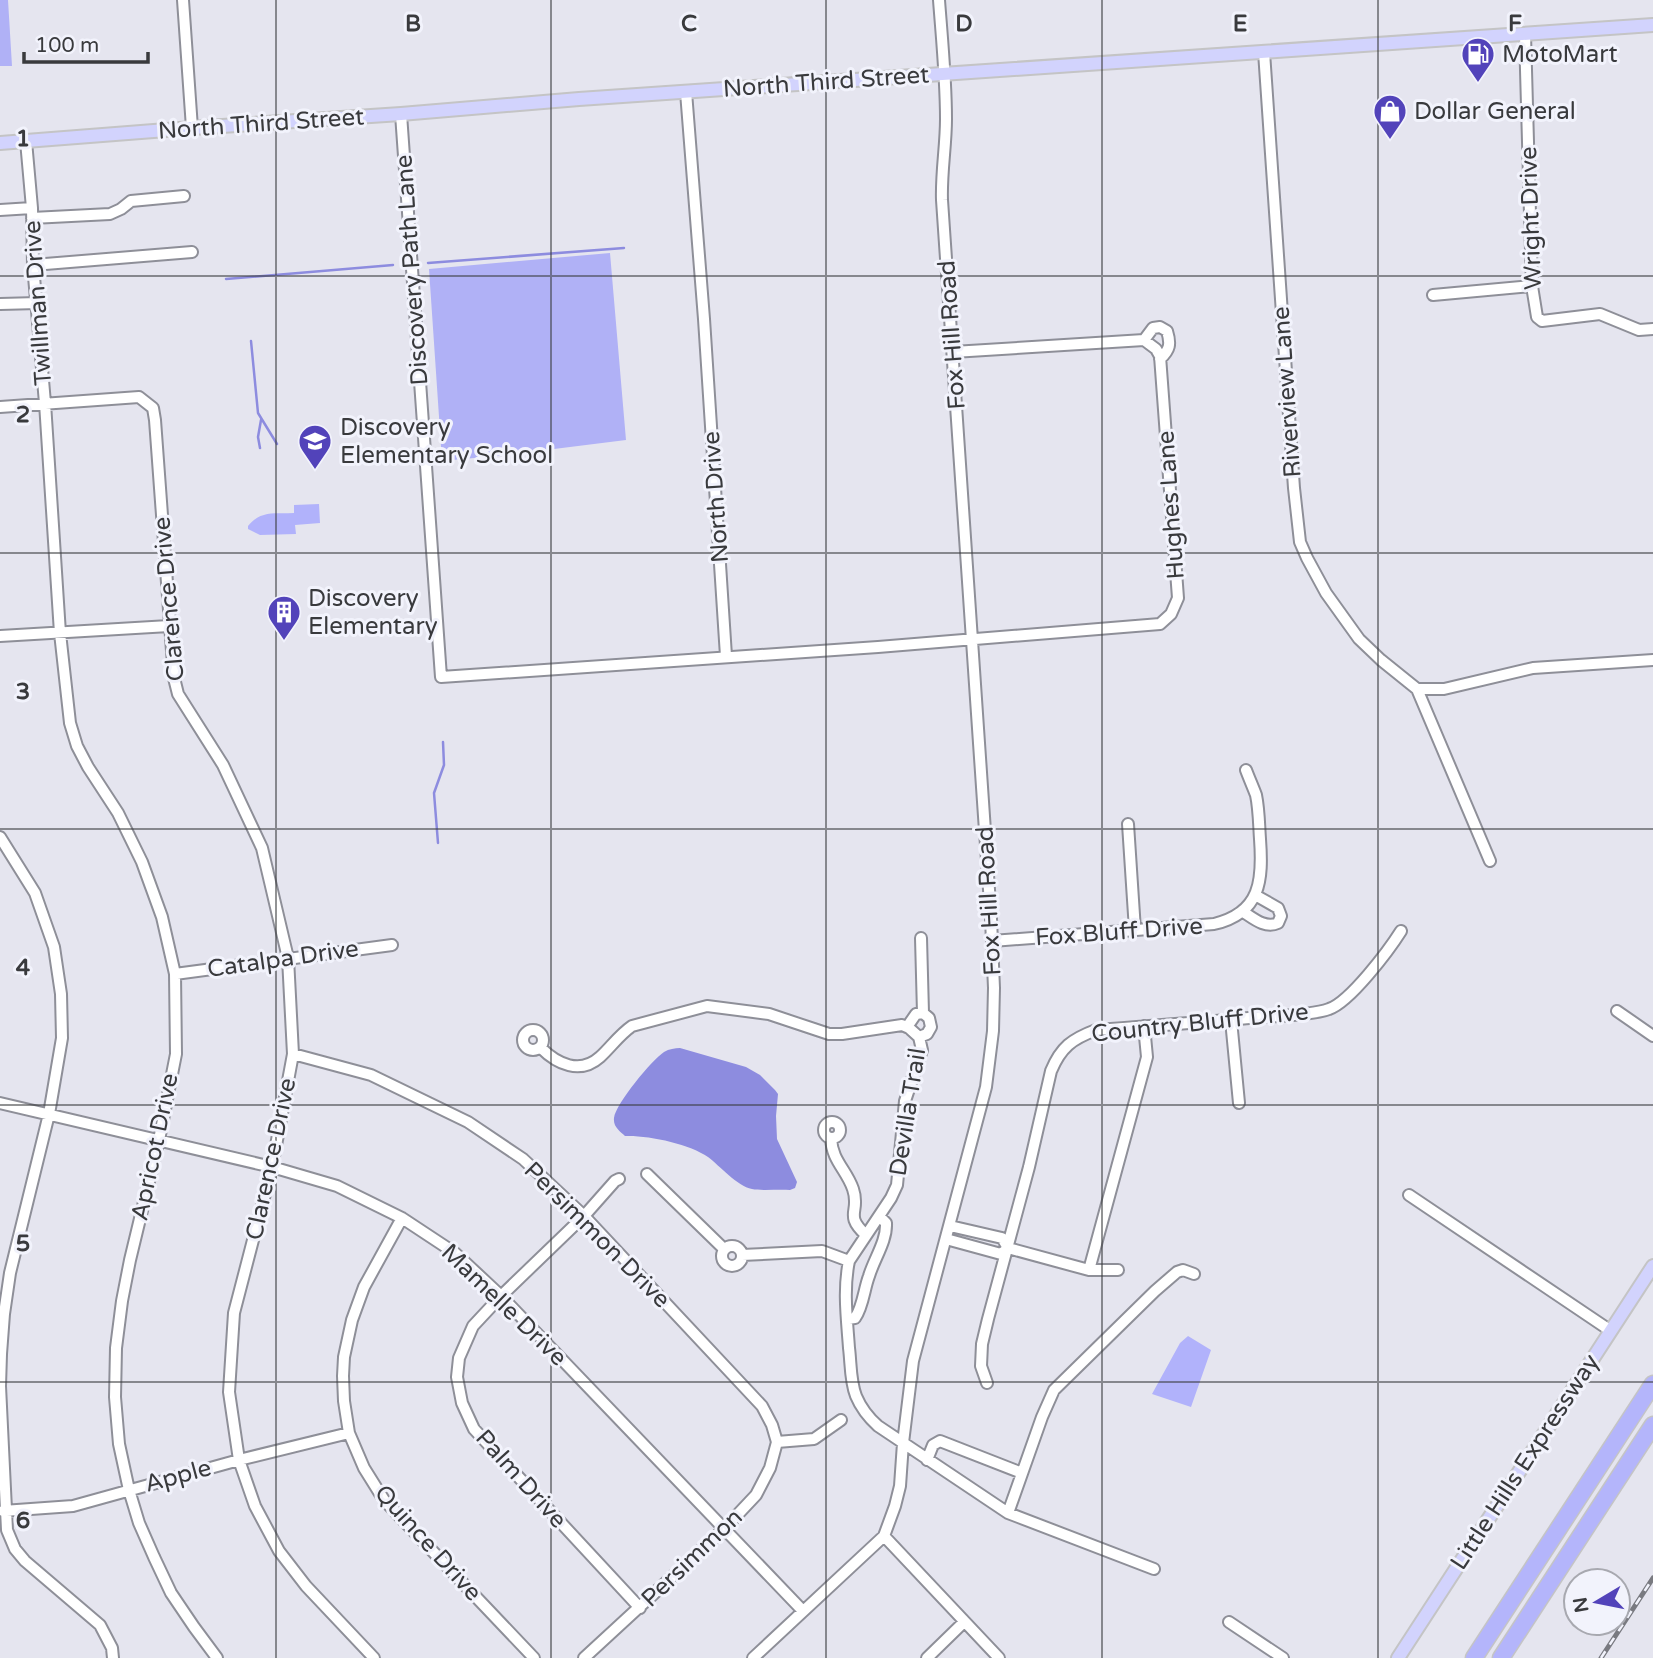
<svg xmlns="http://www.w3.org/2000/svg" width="1653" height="1658" font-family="'Varela Round',sans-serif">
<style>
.green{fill:#b1b2fb}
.forest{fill:#b0b1f6}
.water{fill:#8d8cdf}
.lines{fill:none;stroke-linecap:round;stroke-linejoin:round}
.stream{stroke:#8d8cdf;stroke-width:2.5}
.minor-casing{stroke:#8e8f98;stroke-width:14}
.major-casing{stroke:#c4c4c5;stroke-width:16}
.highway-casing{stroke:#c4c4c5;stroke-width:19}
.minor{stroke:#fff;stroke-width:10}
.major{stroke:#d2d3fd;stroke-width:12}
.highway{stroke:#b4b5fb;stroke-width:16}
.rail-casing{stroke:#797a80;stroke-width:5}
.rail{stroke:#f2f3fc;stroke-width:2.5;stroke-dasharray:8;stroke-linecap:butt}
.grid{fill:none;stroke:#393a3d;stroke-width:2;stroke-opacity:0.55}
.labels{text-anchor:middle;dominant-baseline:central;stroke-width:6;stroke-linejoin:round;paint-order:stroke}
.poi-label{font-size:24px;fill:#393a3d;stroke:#f2f3fc;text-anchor:start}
.street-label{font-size:24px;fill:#393a3d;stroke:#f2f3fc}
.grid-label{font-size:23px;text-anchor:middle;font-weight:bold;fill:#393a3d;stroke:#f2f3fc;stroke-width:6;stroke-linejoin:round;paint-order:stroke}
</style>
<rect width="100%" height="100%" fill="#e5e5ef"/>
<path class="green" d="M319 504 320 523 295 525 296 534 260 535 248 529V526C261 510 274 514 294 513V505Z
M1188 1336 1211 1350 1191 1407 1152 1394 1180 1343Z"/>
<path class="forest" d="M0 0H8L12 66H0Z
M610 253 626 440 506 455 442 461 429 269Z"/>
<path class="water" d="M680 1048 746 1067 760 1075 775 1090 778 1094 776 1116 777 1139 797 1182 795 1188 790 1190C779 1189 761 1191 752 1189 737 1186 720 1166 708 1157 690 1144 648 1135 625 1136 620 1131 613 1127 614 1118 616 1103 652 1060 664 1052 669 1049 675 1048 680 1048Z"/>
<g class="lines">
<path class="stream" d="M428 263 624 248
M226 279 393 265
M251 341 258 413 277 444
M260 448 258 437 261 420
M438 843 434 793 444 765 443 742"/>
<defs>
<path id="minor" d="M183 0 192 128
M1525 34 1532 286 1537 317 1542 321 1600 314 1639 330 1653 329
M1264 52 1294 488 1300 542 1307 558 1326 593 1359 639 1381 660 1417 689 1490 861
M686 92 704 319 726 656
M401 114 441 677 878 647 1160 624 1171 614 1178 598 1160 356 1156 349 1144 340 953 352
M26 141 32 208 33 265 45 403 60 633 70 723 77 746 88 767 118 813 142 862 162 917 175 974 176 1054 159 1140 130 1260 122 1301 116 1348 115 1397 119 1444 129 1490 139 1523 154 1557 171 1593 194 1627 217 1658
M0 210 32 208
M32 218 110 214 121 209 131 201 184 196
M33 265 192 252
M1433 295 1532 286
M0 304 38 303
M1144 340 1153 328 1160 327 1167 331C1171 344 1170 350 1160 359
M0 407 139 397 153 408 155 420 174 678 178 694 223 765 262 848 288 958 293 1054 272 1167 234 1313 229 1392 239 1460 255 1506 279 1551 306 1586 374 1658
M0 636 169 626
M1417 689H1444L1533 668 1653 660
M1128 824 1135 930
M0 837 35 893 54 947 61 994 62 1038 49 1114 10 1273 4 1314 1 1354 0 1386 7 1530 15 1549 25 1561 100 1625 112 1648 113 1658
M1242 911C1253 918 1265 929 1278 923L1281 916 1278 908 1255 895
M921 938 923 1013
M992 941 1214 924C1261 913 1263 880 1260 839 1259 825 1259 809 1256 795 1253 787 1249 778 1246 770
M175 974 392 945
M1617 1011 1653 1036
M1231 1020 1239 1103
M907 1027 916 1014 923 1013 929 1018 931 1027 927 1034 919 1037
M523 1040a10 10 0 1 1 20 0a10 10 0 1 1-20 0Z
M541 1048C557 1064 580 1075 600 1057 611 1047 619 1035 632 1026L707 1006 769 1014 829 1034H842L902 1025 909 1028 919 1037 922 1050 905 1101 897 1185 891 1198 849 1261C843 1290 847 1319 849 1348 851 1363 850 1381 856 1396 861 1408 869 1418 878 1426L1008 1513 1154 1569
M293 1054 371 1075 468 1122 523 1159 584 1216 762 1406 772 1425 777 1442
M0 1103 272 1167 337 1186 402 1218 455 1253 501 1296 803 1611
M824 1130a8 8 0 1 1 16 0a8 8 0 1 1-16 0Z
M831 1138C832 1161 846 1169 853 1189 861 1212 843 1214 866 1235
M647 1174 724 1249
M619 1179 615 1181 584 1216 501 1296 473 1326 459 1358 457 1377 462 1403 474 1429 640 1608
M1409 1195 1611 1331
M402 1218 364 1287 352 1320 344 1357 343 1376 344 1401 349 1433 364 1468 384 1500 534 1658
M946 1239 1001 1254 1008 1248 1002 1238 950 1226
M722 1256a10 10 0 1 1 20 0a10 10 0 1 1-20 0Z
M1008 1248 1089 1270H1118
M742 1255 822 1251 849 1261
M1089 1270 1147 1057 1144 1026
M847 1319 855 1318C863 1307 864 1289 869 1276 874 1259 887 1241 886 1223L879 1216
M987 1383 981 1366 982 1344 988 1319 1029 1167 1051 1071C1061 1047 1072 1039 1096 1030 1151 1026 1206 1022 1261 1017 1279 1016 1313 1015 1329 1009 1350 1002 1389 950 1401 931
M777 1442 814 1439 841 1420
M927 1460 933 1445 940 1441 1022 1473
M3 1511 73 1506 239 1460 349 1433
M1008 1513 1042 1417 1054 1390 1155 1291 1177 1272 1183 1270 1194 1274
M884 1536 999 1658
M1229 1622 1283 1658
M584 1658 724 1529 756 1495 770 1468 777 1442
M753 1658 884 1536 895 1506 900 1486 903 1443 913 1361 986 1087 993 1031 994 988 991 919 942 200C941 173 946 146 946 119 946 79 942 40 939 0
M927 1658 964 1622"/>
<path id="major" d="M0 143 192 128 401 114 579 99 1653 25
M1398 1658 1653 1266"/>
<path id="highway" d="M1474 1658 1653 1384
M1501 1658 1653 1425"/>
</defs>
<use href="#minor" class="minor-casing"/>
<use href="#major" class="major-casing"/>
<use href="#highway" class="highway-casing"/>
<use href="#minor" class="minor"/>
<use href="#major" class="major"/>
<use href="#highway" class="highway"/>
<defs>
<path id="rail" d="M1601 1658 1653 1578"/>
</defs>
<use href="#rail" class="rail-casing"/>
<use href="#rail" class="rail"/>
</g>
<path class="grid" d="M276 0V1658M551 0V1658M826 0V1658M1102 0V1658M1378 0V1658M0 276H1653M0 553H1653M0 829H1653M0 1105H1653M0 1382H1653"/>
<defs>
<symbol id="fuel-pin" viewBox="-11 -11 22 30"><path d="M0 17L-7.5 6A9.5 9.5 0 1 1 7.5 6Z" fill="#5243ba" stroke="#f2f3fc"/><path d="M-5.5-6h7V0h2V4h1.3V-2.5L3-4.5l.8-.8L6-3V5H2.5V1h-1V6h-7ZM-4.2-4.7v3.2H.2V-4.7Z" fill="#fff"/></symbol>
<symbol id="shop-pin" viewBox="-11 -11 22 30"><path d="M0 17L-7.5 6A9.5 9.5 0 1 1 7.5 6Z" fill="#5243ba" stroke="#f2f3fc"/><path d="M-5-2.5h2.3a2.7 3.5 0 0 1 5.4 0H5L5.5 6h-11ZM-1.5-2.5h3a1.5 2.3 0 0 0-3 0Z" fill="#fff"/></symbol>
<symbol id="school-pin" viewBox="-11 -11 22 30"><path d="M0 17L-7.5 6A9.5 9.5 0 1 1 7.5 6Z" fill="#5243ba" stroke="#f2f3fc"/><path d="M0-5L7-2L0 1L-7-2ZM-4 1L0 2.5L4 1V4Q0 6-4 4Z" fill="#fff"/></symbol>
<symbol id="building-pin" viewBox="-11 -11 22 30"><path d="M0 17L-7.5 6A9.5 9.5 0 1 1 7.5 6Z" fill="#5243ba" stroke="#f2f3fc"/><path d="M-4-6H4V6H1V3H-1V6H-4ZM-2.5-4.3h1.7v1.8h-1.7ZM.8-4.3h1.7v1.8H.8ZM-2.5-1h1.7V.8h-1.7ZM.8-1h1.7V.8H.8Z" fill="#fff"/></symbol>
</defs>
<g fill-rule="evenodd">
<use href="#fuel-pin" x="1459" y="35" width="38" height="52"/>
<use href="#shop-pin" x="1371" y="92" width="38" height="52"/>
<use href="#school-pin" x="296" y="422" width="38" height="52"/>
<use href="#building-pin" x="265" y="593" width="38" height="52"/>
</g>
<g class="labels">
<g class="poi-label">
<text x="1502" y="54">MotoMart</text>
<text x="1414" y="111">Dollar General</text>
<text x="340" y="427">Discovery<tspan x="340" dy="28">Elementary School</tspan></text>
<text x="308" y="598">Discovery<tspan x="308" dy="28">Elementary</tspan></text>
</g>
<g class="street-label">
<text transform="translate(826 82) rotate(-4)">North Third Street</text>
<text transform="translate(261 124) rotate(-4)">North Third Street</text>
<text transform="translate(1531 218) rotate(-92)">Wright Drive</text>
<text transform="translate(412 270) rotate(-94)">Discovery Path Lane</text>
<text transform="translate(38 303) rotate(-94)">Twillman Drive</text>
<text transform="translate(952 335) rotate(-94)">Fox Hill Road</text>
<text transform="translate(1287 392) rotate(-94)">Riverview Lane</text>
<text transform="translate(716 497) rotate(-94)">North Drive</text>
<text transform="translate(1171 505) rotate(-94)">Hughes Lane</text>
<text transform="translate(169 599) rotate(-95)">Clarence Drive</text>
<text transform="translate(989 901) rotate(-93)">Fox Hill Road</text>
<text transform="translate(1119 932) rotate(-4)">Fox Bluff Drive</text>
<text transform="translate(283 959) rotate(-8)">Catalpa Drive</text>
<text transform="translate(1200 1023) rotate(-6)">Country Bluff Drive</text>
<text transform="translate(908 1112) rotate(-81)">Devilla Trail</text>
<text transform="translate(155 1147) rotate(-78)">Apricot Drive</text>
<text transform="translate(271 1159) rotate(-78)">Clarence Drive</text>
<text transform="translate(597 1235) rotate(45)">Persimmon Drive</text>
<text transform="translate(504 1305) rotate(44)">Mamelle Drive</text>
<text transform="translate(1525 1462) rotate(-57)">Little Hills Expressway</text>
<text transform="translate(178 1476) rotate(-15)">Apple</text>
<text transform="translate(521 1479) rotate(48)">Palm Drive</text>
<text transform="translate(428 1543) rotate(48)">Quince Drive</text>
<text transform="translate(692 1558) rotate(-44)">Persimmon</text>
</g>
</g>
<g class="grid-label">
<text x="413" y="31">B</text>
<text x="689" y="31">C</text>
<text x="964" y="31">D</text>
<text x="1240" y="31">E</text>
<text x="1515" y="31">F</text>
<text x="23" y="146">1</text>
<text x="23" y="422">2</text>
<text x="23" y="699">3</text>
<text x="23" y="975">4</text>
<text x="23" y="1251">5</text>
<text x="23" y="1528">6</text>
</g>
<g transform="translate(1597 1602) rotate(260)"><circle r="33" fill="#f2f3fc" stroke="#a8a9b0" stroke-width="2"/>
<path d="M0-5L12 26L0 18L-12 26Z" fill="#5243ba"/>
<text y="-10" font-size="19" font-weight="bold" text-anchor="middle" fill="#393a3d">N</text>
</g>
<path d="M24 52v10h124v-10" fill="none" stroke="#393a3d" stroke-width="3.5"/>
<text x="35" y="52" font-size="21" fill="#393a3d" stroke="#f2f3fc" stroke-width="5" paint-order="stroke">100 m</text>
</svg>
